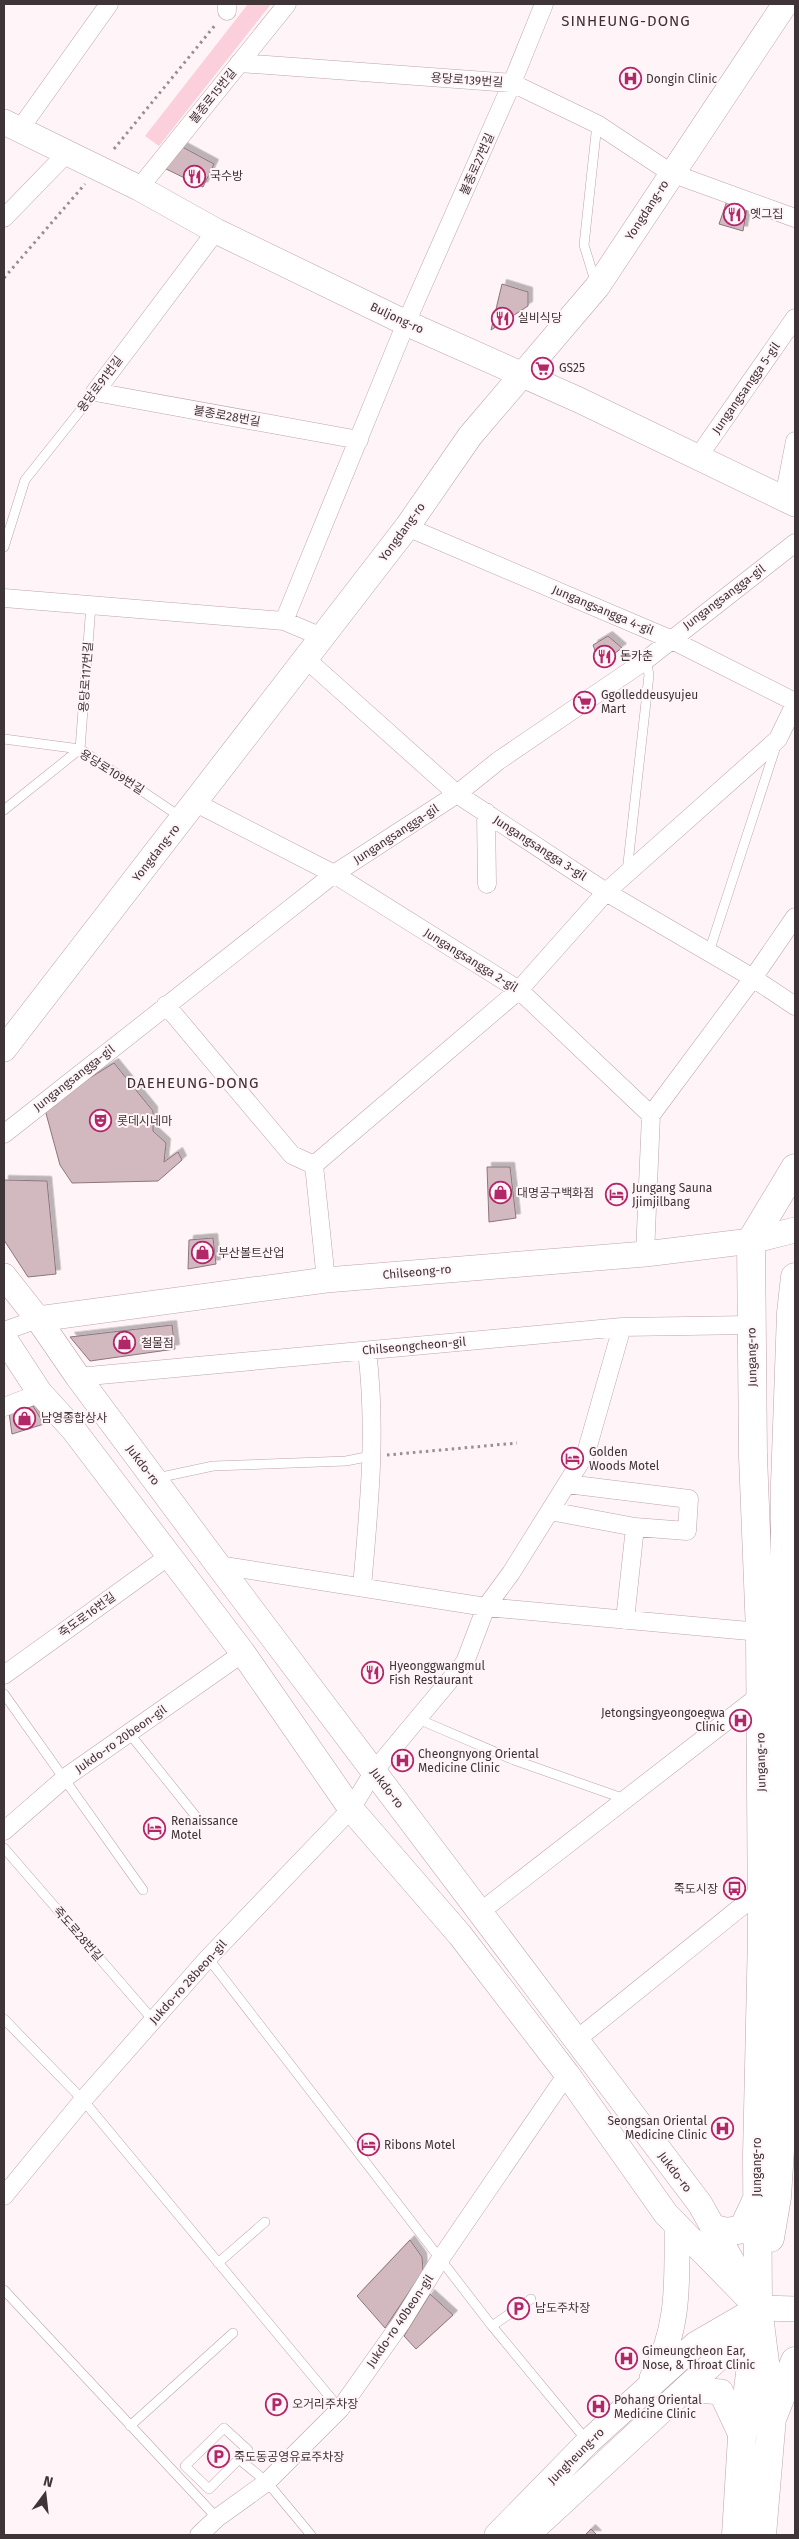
<svg xmlns="http://www.w3.org/2000/svg" width="799" height="2539" font-family="'Fira Sans','Noto Sans KR',sans-serif">
<style>
.green{fill:#fbcfdc}
.building{fill:#d2b8bf;stroke:#8d757c;filter:url(#shadow)}
.lines{fill:none;stroke-linecap:round;stroke-linejoin:round}
.lane-casing{stroke:#bda4ab;stroke-width:10}
.street-casing{stroke:#bda4ab;stroke-width:19}
.secondary-casing{stroke:#bda4ab;stroke-width:26}
.primary-casing{stroke:#bda4ab;stroke-width:29}
.path{stroke:#998e91;stroke-width:3;stroke-dasharray:2.5 4;stroke-linecap:butt}
.lane{stroke:#fff;stroke-width:9}
.street{stroke:#fff;stroke-width:18}
.secondary{stroke:#fff;stroke-width:25}
.primary{stroke:#fff;stroke-width:28}
.labels{text-anchor:middle;dominant-baseline:central;stroke-width:4;stroke-linejoin:round;paint-order:stroke}
.poi-label{font-size:12px;fill:#3f3437;stroke:#fff4f7;text-anchor:start}
.street-label{font-size:12px;fill:#3f3437;stroke:#fff4f7}
.quarter-label{font-size:15px;letter-spacing:1px;fill:#412d34;stroke:#fff4f7}
</style>
<defs>
<filter id="shadow"><feDropShadow dx="4.5" dy="-4.5" stdDeviation="0" flood-color="#0004"/></filter>
</defs>
<rect width="100%" height="100%" fill="#fff4f7"/>
<path class="green" d="M248 4H271L159 146 145 136Z"/>
<path class="building" d="M175 143 214 164 203 187 158 165Z
M728 198 748 203 743 231 719 224Z
M502 284 528 292V306L491 330Z
M608 636 622 648 600 664 593 645Z
M114 1063 153 1111V1131L166 1143 164 1162 178 1152 182 1160 158 1181 72 1183 60 1165 44 1106Z
M487 1167H510L516 1218 489 1222Z
M4 1180 47 1181 56 1274 28 1277 4 1240Z
M213 1238 216 1264 188 1269 189 1240Z
M172 1325 175 1349 90 1361 70 1337Z
M33 1406 44 1424 12 1434 9 1413Z
M410 2240 422 2257 423 2271 385 2328 357 2296Z
M430 2294 453 2315 416 2349 404 2336Z
M591 2529 597 2535H585Z"/>
<g class="lines">
<defs>
<path id="lane" d="M595 281 584 245 597 124
M4 547 25 480 95 392
M4 739 80 749 182 818
M80 749 91 605
M4 810 80 749
M627 872 649 675 646 660
M709 952 776 746
M157 1478 213 1466 346 1461 371 1456
M4 1694 143 1890
M418 1719 514 1760 625 1799
M129 1733 198 1819
M4 1848 153 2020
M208 1958 492 2326 588 2442
M4 2019 83 2100 340 2409
M218 2263 265 2222
M4 2290 217 2518
M492 2326 531 2299
M130 2426 233 2333
M224 2428 248 2450 209 2489 185 2466Z
M240 2460 267 2482 311 2535"/>
<path id="street" d="M227 11V4
M239 63 512 83 597 124 671 173 795 218
M20 129 109 4
M139 188 287 4
M4 218 68 152
M216 231 95 392 359 440
M698 457 795 318
M784 498 795 441
M407 527 670 639 795 702
M4 598 284 621 322 637
M284 621 406 323 512 83 544 4
M306 659 457 794 606 892 753 978 795 1006
M196 803 334 874 519 990 651 1115 645 1254
M486 812 487 884
M166 1005 292 1155 314 1165 326 1280
M651 1115 753 978 795 917
M4 1134 334 874 457 794 498 761 646 660 795 543
M314 1165 519 990 606 892 778 739 795 704
M4 1331 38 1319
M78 1377 622 1327 751 1325
M4 1407 40 1393
M567 1484 689 1499 687 1531 635 1527 625 1620
M550 1511 635 1527
M218 1565 486 1607 760 1632
M362 1587C369 1507 377 1431 367 1351
M4 1675 169 1556
M4 1831 66 1777 243 1653
M480 1912 760 1695
M576 2040 762 1890
M4 2196 83 2100 208 1958 351 1809 374 1771 465 1662 486 1607 511 1573 586 1453 622 1327
M199 2535 217 2518 267 2482 340 2409 401 2323 441 2258 567 2074"/>
<path id="secondary" d="M4 122 139 188 216 231 406 323 579 400 795 504
M4 1049 407 527 470 436 597 287 785 4
M4 1276 38 1319 78 1377 218 1565 700 2204 758 2308
M38 1319 326 1280 645 1254 751 1241 795 1230
M4 1338 40 1393 73 1429 243 1653 351 1809 460 1935 567 2074 666 2214 758 2308 795 2309
M652 2378C680 2330 677 2281 677 2227
M686 2389 721 2392 742 2437
M497 2535 588 2442 696 2344 758 2308
M527 2535 735 2343 756 2312"/>
<path id="primary" d="M714 2229 727 2232 743 2229 757 2199
M770 2238 777 2197 785 2072V1484L791 1313 795 1277
M773 2416 795 2361
M736 2535 742 2437 753 2350
M762 2535 772 2417 758 2308 757 2156 762 1935 760 1632 753 1456 751 1241 795 1168"/>
</defs>
<use href="#lane" class="lane-casing"/>
<use href="#street" class="street-casing"/>
<use href="#secondary" class="secondary-casing"/>
<use href="#primary" class="primary-casing"/>
<path class="path" d="M114 149 216 24
M4 278 85 184
M387 1455 517 1443"/>
<use href="#lane" class="lane"/>
<use href="#street" class="street"/>
<use href="#secondary" class="secondary"/>
<use href="#primary" class="primary"/>
</g>
<defs>
<symbol id="hospital-ring" viewBox="-11 -11 22 22"><circle r="9.5" fill="#fff4f7" stroke="#b12767" stroke-width="1.5"/><path d="M-5-5h3v3.5h4V-5h3V5h-3V1.5h-4V5h-3Z" fill="#b12767"/></symbol>
<symbol id="restaurant-ring" viewBox="-11 -11 22 22"><circle r="9.5" fill="#fff4f7" stroke="#b12767" stroke-width="1.5"/><path d="M-5-6h1v4h1v-4h1v4h1v-4h1v5L-1.5 .5V6h-2V.5L-5-1ZM5-6V6H3V1.5H1.5Q1.5-4 5-6Z" fill="#b12767"/></symbol>
<symbol id="supermarket-ring" viewBox="-11 -11 22 22"><circle r="9.5" fill="#fff4f7" stroke="#b12767" stroke-width="1.5"/><path d="M-6-5.5h2.5l.6 2H6L4.5 2H-2.5L-4.4-4H-6ZM-1.5 3.2a1.3 1.3 0 1 0 .1 0ZM3 3.2a1.3 1.3 0 1 0 .1 0Z" fill="#b12767"/></symbol>
<symbol id="theatre-ring" viewBox="-11 -11 22 22"><circle r="9.5" fill="#fff4f7" stroke="#b12767" stroke-width="1.5"/><path d="M-5-5.5Q0-4 5-5.5V0Q5 5 0 6Q-5 5-5 0ZM-3.3-2.5H-1v1.5H-3.3ZM1-2.5H3.3v1.5H1ZM-2.8 1Q0 5.5 2.8 1Z" fill="#b12767"/></symbol>
<symbol id="shop-ring" viewBox="-11 -11 22 22"><circle r="9.5" fill="#fff4f7" stroke="#b12767" stroke-width="1.5"/><path d="M-5-2.5h2.3a2.7 3.5 0 0 1 5.4 0H5L5.5 6h-11ZM-1.5-2.5h3a1.5 2.3 0 0 0-3 0Z" fill="#b12767"/></symbol>
<symbol id="hotel-ring" viewBox="-11 -11 22 22"><circle r="9.5" fill="#fff4f7" stroke="#b12767" stroke-width="1.5"/><path d="M-6-4.5h1.5V1H6V5H4.5V3h-9V5H-6ZM-4 0a1.8 1.8 0 1 1 3.6 0ZM.5 0V-2.5h3Q6-2.5 6 0Z" fill="#b12767"/></symbol>
<symbol id="bus-ring" viewBox="-11 -11 22 22"><circle r="9.5" fill="#fff4f7" stroke="#b12767" stroke-width="1.5"/><path d="M-5-6H5V4H4V6H2V4H-2V6H-4V4H-5ZM-3.5-4V0h7V-4ZM-3.5 1.2v1.5H-2V1.2ZM2 1.2v1.5H3.5V1.2Z" fill="#b12767"/></symbol>
<symbol id="parking-ring" viewBox="-11 -11 22 22"><circle r="9.5" fill="#fff4f7" stroke="#b12767" stroke-width="1.5"/><path d="M-3.5-5.5H1a3.5 3.5 0 0 1 0 7H-1V5.5H-3.5ZM-1-3.4V-.6H.8a1.4 1.4 0 0 0 0-2.8Z" fill="#b12767"/></symbol>
</defs>
<g fill-rule="evenodd">
<use href="#hospital-ring" x="618" y="66" width="25" height="25"/>
<use href="#restaurant-ring" x="182" y="164" width="25" height="25"/>
<use href="#restaurant-ring" x="722" y="202" width="25" height="25"/>
<use href="#restaurant-ring" x="490" y="306" width="25" height="25"/>
<use href="#supermarket-ring" x="530" y="356" width="25" height="25"/>
<use href="#restaurant-ring" x="592" y="644" width="25" height="25"/>
<use href="#supermarket-ring" x="572" y="690" width="25" height="25"/>
<use href="#theatre-ring" x="88" y="1108" width="25" height="25"/>
<use href="#shop-ring" x="488" y="1180" width="25" height="25"/>
<use href="#hotel-ring" x="604" y="1182" width="25" height="25"/>
<use href="#shop-ring" x="190" y="1240" width="25" height="25"/>
<use href="#shop-ring" x="112" y="1330" width="25" height="25"/>
<use href="#shop-ring" x="12" y="1406" width="25" height="25"/>
<use href="#hotel-ring" x="560" y="1446" width="25" height="25"/>
<use href="#restaurant-ring" x="360" y="1660" width="25" height="25"/>
<use href="#hospital-ring" x="728" y="1708" width="25" height="25"/>
<use href="#hospital-ring" x="390" y="1748" width="25" height="25"/>
<use href="#hotel-ring" x="142" y="1816" width="25" height="25"/>
<use href="#bus-ring" x="722" y="1876" width="25" height="25"/>
<use href="#hospital-ring" x="710" y="2116" width="25" height="25"/>
<use href="#hotel-ring" x="356" y="2132" width="25" height="25"/>
<use href="#parking-ring" x="506" y="2296" width="25" height="25"/>
<use href="#hospital-ring" x="614" y="2346" width="25" height="25"/>
<use href="#parking-ring" x="264" y="2392" width="25" height="25"/>
<use href="#hospital-ring" x="586" y="2394" width="25" height="25"/>
<use href="#parking-ring" x="206" y="2444" width="25" height="25"/>
</g>
<g class="labels">
<g class="poi-label">
<text x="646" y="79">Dongin Clinic</text>
<text x="210" y="176">국수방</text>
<text x="750" y="214">옛그집</text>
<text x="518" y="318">실비식당</text>
<text x="559" y="368">GS25</text>
<text x="620" y="656">돈카춘</text>
<text x="601" y="695">Ggolleddeusyujeu<tspan x="601" dy="14">Mart</tspan></text>
<text x="117" y="1121">롯데시네마</text>
<text x="632" y="1188">Jungang Sauna<tspan x="632" dy="14">Jjimjilbang</tspan></text>
<text x="517" y="1193">대명공구백화점</text>
<text x="218" y="1253">부산볼트산업</text>
<text x="141" y="1343">철물점</text>
<text x="41" y="1418">남영종합상사</text>
<text x="589" y="1452">Golden<tspan x="589" dy="14">Woods Motel</tspan></text>
<text x="389" y="1666">Hyeonggwangmul<tspan x="389" dy="14">Fish Restaurant</tspan></text>
<text x="725" y="1713" text-anchor="end">Jetongsingyeongoegwa<tspan x="725" dy="14">Clinic</tspan></text>
<text x="418" y="1754">Cheongnyong Oriental<tspan x="418" dy="14">Medicine Clinic</tspan></text>
<text x="171" y="1821">Renaissance<tspan x="171" dy="14">Motel</tspan></text>
<text x="718" y="1889" text-anchor="end">죽도시장</text>
<text x="707" y="2121" text-anchor="end">Seongsan Oriental<tspan x="707" dy="14">Medicine Clinic</tspan></text>
<text x="384" y="2145">Ribons Motel</text>
<text x="535" y="2308">남도주차장</text>
<text x="642" y="2351">Gimeungcheon Ear,<tspan x="642" dy="14">Nose, &amp; Throat Clinic</tspan></text>
<text x="614" y="2400">Pohang Oriental<tspan x="614" dy="14">Medicine Clinic</tspan></text>
<text x="292" y="2404">오거리주차장</text>
<text x="234" y="2457">죽도동공영유료주차장</text>
</g>
<g class="street-label">
<text transform="translate(467 80) rotate(4)">용당로139번길</text>
<text transform="translate(213 96) rotate(-51)">불종로15번길</text>
<text transform="translate(477 164) rotate(-66)">불종로27번길</text>
<text transform="translate(647 210) rotate(-57)">Yongdang-ro</text>
<text transform="translate(397 318) rotate(25)">Buljong-ro</text>
<text transform="translate(100 384) rotate(-53)">용당로91번길</text>
<text transform="translate(746 388) rotate(-55)">Jungangsangga 5-gil</text>
<text transform="translate(227 416) rotate(10)">불종로28번길</text>
<text transform="translate(402 532) rotate(-54)">Yongdang-ro</text>
<text transform="translate(724 597) rotate(-37)">Jungangsangga-gil</text>
<text transform="translate(603 610) rotate(23)">Jungangsangga 4-gil</text>
<text transform="translate(86 677) rotate(-86)">용당로117번길</text>
<text transform="translate(112 772) rotate(32)">용당로109번길</text>
<text transform="translate(396 834) rotate(-33)">Jungangsangga-gil</text>
<text transform="translate(540 848) rotate(33)">Jungangsangga 3-gil</text>
<text transform="translate(156 853) rotate(-52)">Yongdang-ro</text>
<text transform="translate(471 960) rotate(32)">Jungangsangga 2-gil</text>
<text transform="translate(74 1078) rotate(-38)">Jungangsangga-gil</text>
<text transform="translate(417 1272) rotate(-5)">Chilseong-ro</text>
<text transform="translate(414 1346) rotate(-5)">Chilseongcheon-gil</text>
<text transform="translate(752 1357) rotate(-91)">Jungang-ro</text>
<text transform="translate(143 1465) rotate(53)">Jukdo-ro</text>
<text transform="translate(87 1615) rotate(-36)">죽도로16번길</text>
<text transform="translate(121 1739) rotate(-35)">Jukdo-ro 20beon-gil</text>
<text transform="translate(761 1762) rotate(-91)">Jungang-ro</text>
<text transform="translate(387 1788) rotate(53)">Jukdo-ro</text>
<text transform="translate(78 1934) rotate(49)">죽도로28번길</text>
<text transform="translate(188 1982) rotate(-48)">Jukdo-ro 28beon-gil</text>
<text transform="translate(757 2167) rotate(-90)">Jungang-ro</text>
<text transform="translate(675 2172) rotate(53)">Jukdo-ro</text>
<text transform="translate(400 2321) rotate(-56)">Jukdo-ro 40beon-gil</text>
<text transform="translate(576 2456) rotate(-45)">Jungheung-ro</text>
</g>
<g class="quarter-label">
<text x="626" y="21">SINHEUNG-DONG</text>
<text x="193" y="1083">DAEHEUNG-DONG</text>
</g>
</g>
<rect width="799" height="2539" fill="none" stroke="#3f3437" stroke-width="10"/>
<g transform="translate(45 2494) rotate(15)" stroke="#fff4f7" stroke-width="4" paint-order="stroke">
<path d="M0-4L9 19L0 12L-9 19Z" fill="#3f3437"/>
<text y="-8" font-size="14" font-weight="bold" text-anchor="middle" fill="#3f3437">N</text>
</g>
</svg>
